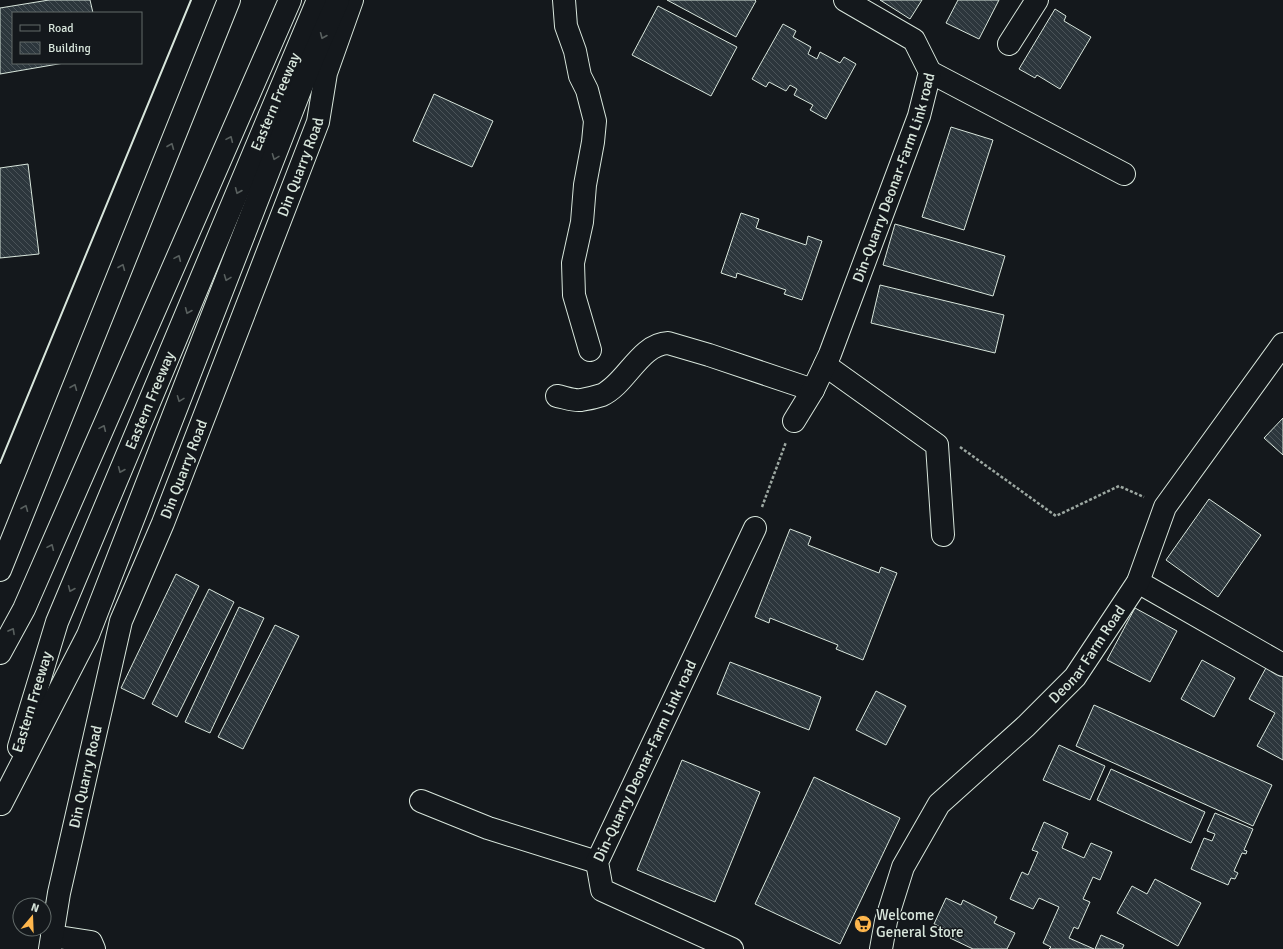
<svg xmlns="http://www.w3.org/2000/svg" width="1283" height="949" font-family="Signika,sans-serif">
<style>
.building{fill:url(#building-back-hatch);stroke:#d8e6dc}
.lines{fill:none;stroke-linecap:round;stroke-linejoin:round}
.minor-casing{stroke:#d8e6dc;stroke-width:24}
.highway-casing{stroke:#d8e6dc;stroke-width:24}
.path{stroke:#9da8a2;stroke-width:2.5;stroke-dasharray:3 2;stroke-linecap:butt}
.minor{stroke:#14181c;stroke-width:22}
.highway{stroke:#14181c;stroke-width:22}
.wall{stroke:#d8e6dc;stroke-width:2}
.oneway{stroke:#59605f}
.labels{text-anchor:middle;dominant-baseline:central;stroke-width:3;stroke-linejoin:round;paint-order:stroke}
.street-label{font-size:15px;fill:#d8e6dc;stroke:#14181c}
.poi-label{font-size:15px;fill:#d8e6dc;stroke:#14181c;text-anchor:start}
</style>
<defs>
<pattern id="building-back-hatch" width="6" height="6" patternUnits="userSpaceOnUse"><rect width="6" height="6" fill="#2c363c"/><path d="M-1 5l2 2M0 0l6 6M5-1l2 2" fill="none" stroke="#4a5358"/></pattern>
</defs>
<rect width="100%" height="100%" fill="#14181c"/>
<path class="building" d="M49 0H90L93 13H13V63H64L0 74V8Z
M667 0H755L756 1 736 37Z
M880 0H922L910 19Z
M958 0H999L979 39 946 23Z
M658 6 737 47 711 96 632 55Z
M1055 9 1066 16 1064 21 1091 37 1060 89 1037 75 1035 78 1019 69Z
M783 24 796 31 793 37 811 47 808 54 817 59 820 52 840 63 844 57 856 64 826 119 810 110 813 105 794 95 797 89 790 85 786 91 769 82 766 87 752 79Z
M434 94 493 121 472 167 413 141Z
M951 127 993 140 964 230 922 217Z
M28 164 39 254 0 258V168Z
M741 213 759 219 756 228 806 245 808 236 822 241 802 300 784 294 786 290 737 273 736 278 721 273Z
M895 224 1005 256 993 296 883 265Z
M880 285 1004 315 995 353 871 323Z
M1283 418V455L1264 438Z
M1209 499 1261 535 1218 597 1166 560Z
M790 529 811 537 808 545 879 573 881 567 897 573 863 660 836 649 838 645 770 618 769 623 755 617Z
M176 574 199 586 144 699 121 688Z
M209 589 234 602 177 717 152 704Z
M239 607 264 618 210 733 185 722Z
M1135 608 1177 631 1150 682 1107 660Z
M275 625 299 636 243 749 218 737Z
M1202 660 1235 678 1214 717 1181 699Z
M730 662 821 697 809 730 717 694Z
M1267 666 1283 674V760L1257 746 1275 713 1249 699Z
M876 691 906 706 886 745 856 730Z
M1094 705 1272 785 1253 826 1076 746Z
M1059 745 1105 766 1090 800 1043 780Z
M682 760 760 792 715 902 637 870Z
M1111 769 1205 812 1191 843 1097 800Z
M814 777 900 818 840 944 755 904Z
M1215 813 1253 829 1244 850 1247 851 1246 854 1242 853 1234 871 1238 873 1235 879 1231 878 1228 885 1191 869 1204 838 1212 841 1215 834 1207 831Z
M1044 822 1068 833 1062 848 1084 858 1091 843 1112 852 1100 880 1093 877 1083 899 1090 902 1078 929 1074 927 1069 938 1094 949H1049L1051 947 1043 943 1059 907 1039 898 1033 909 1010 899 1022 872 1028 875 1038 852 1032 850Z
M1155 879 1201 903 1178 946 1117 913 1132 886 1147 894Z
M946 898 961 905 963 900 997 917 994 923 1015 933 1007 949H973L950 938 952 932 934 924Z
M1101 935 1124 945 1122 949H1095Z"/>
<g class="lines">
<defs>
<g id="minor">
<path d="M564 0 566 26 575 51 580 76 587 90 595 121 593 142 585 185 582 222 573 263 574 295 590 350"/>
<path d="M1009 44 1037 0"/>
<path d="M930 72 1124 174"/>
<path d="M825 365 937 445 943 535"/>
<path d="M557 396C564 397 573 401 581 400 587 399 596 397 602 395 626 384 640 344 668 343L709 355 813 390"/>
<path id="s1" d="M794 421 813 390 830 354 919 116 930 72 914 40 845 0"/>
<path d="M1138 582 1283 665"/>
<path d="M421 801 488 828 597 862"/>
<path d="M52 936 91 942 94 949"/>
<path id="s2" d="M50 949 59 893 121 621 163 523 318 122 326 73 352 0"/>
<path id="s3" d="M732 949 602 890 597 862 755 528"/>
<path id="s4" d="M881 949 886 921 903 867 939 804 1026 726 1075 677 1138 582 1165 507 1283 344"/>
</g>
<g id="highway">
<path d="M0 570 229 0"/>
<path d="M0 653 24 609 290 0"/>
<path id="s5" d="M19 747 57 622 318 0"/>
<path d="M1 804 88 635 311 62 338 0"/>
</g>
</defs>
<use href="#minor" class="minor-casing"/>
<use href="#highway" class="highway-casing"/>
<path class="path" d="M960 447 1056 516 1119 486 1144 497
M762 507 786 442"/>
<use href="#minor" class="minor"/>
<use href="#highway" class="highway"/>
<path class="wall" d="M0 463 191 0"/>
</g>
<defs><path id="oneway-chevron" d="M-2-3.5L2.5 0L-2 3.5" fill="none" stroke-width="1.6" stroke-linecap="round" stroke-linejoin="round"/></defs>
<g class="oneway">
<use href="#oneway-chevron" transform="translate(323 36) rotate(113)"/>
<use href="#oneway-chevron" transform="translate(230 139) rotate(-66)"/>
<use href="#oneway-chevron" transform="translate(171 146) rotate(-68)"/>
<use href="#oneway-chevron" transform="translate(275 157) rotate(111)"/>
<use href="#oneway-chevron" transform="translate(238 191) rotate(113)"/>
<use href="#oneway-chevron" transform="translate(178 258) rotate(-66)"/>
<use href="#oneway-chevron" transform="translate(122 267) rotate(-68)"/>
<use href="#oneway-chevron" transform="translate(227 278) rotate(111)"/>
<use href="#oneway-chevron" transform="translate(188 311) rotate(113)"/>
<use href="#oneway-chevron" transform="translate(74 387) rotate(-68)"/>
<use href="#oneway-chevron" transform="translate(180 399) rotate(111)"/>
<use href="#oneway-chevron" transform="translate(103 428) rotate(-66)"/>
<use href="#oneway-chevron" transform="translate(121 470) rotate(113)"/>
<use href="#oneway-chevron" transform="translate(25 508) rotate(-68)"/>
<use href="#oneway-chevron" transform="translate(51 547) rotate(-66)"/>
<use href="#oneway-chevron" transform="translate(71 589) rotate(113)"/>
<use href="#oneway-chevron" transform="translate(12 631) rotate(-61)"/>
</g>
<defs>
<symbol id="supermarket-disc" viewBox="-11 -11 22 22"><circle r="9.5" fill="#ffb74d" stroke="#14181c"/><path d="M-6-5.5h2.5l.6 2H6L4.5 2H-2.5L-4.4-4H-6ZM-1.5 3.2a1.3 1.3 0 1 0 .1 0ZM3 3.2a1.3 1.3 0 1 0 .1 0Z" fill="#111"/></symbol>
</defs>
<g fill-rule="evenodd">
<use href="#supermarket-disc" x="853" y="914" width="20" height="20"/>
</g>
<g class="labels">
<g class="street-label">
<text stroke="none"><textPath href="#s5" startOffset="695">Eastern Freeway</textPath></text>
<text stroke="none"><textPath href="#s2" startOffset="824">Din Quarry Road</textPath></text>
<text stroke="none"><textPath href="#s1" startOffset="264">Din-Quarry Deonar-Farm Link road</textPath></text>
<text stroke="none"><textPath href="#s5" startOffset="371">Eastern Freeway</textPath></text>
<text stroke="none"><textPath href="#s2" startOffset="500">Din Quarry Road</textPath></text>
<text stroke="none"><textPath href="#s4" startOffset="369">Deonar Farm Road</textPath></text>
<text transform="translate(32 702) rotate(-73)">Eastern Freeway</text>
<text stroke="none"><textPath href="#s3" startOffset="283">Din-Quarry Deonar-Farm Link road</textPath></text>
<text stroke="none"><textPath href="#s2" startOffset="176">Din Quarry Road</textPath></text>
</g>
<g class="poi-label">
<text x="876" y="915">Welcome<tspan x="876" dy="17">General Store</tspan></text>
</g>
</g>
<rect x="12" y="12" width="130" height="52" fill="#14181c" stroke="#626a69"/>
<rect x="20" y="25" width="20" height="6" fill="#14181c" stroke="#626a69"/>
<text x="48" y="32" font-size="12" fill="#d8e6dc">Road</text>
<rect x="20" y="42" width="20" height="12" fill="url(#building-back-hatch)" stroke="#626a69"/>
<text x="48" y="52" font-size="12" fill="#d8e6dc">Building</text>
<g transform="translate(32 917) rotate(19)"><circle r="19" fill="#14181c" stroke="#626a69"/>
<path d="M0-3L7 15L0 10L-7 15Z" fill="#ffb74d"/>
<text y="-6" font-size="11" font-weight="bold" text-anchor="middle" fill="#d8e6dc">N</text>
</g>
</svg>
